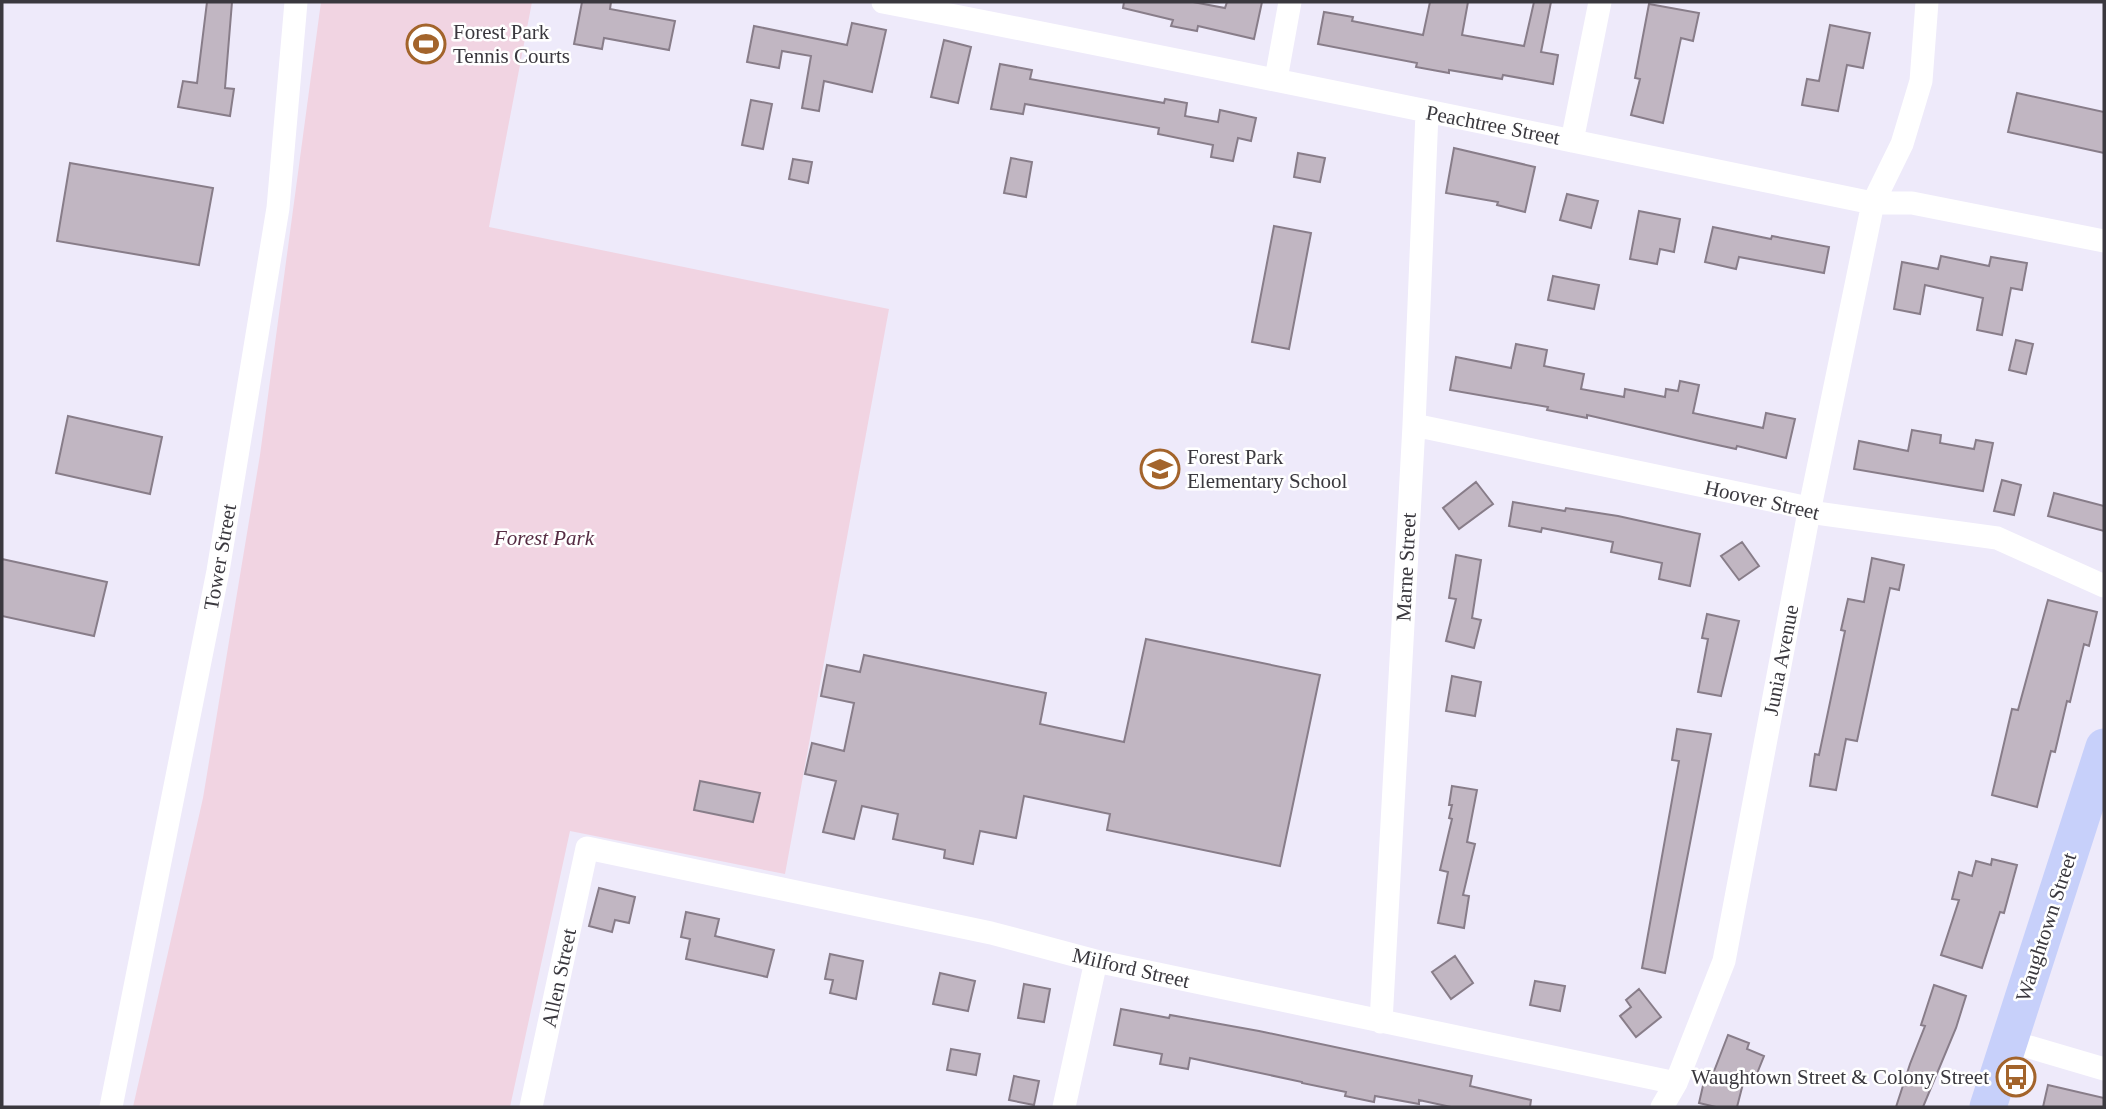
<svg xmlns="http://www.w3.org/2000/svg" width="2106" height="1109" font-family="Georgia,serif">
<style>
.green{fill:#f1d4e2}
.building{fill:#c1b6c2;stroke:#887d89;stroke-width:2}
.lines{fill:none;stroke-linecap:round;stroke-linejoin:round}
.street{stroke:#fff;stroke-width:23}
.primary{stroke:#c7d0fa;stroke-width:37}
.labels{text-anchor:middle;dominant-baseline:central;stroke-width:5;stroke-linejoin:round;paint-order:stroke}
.poi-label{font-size:21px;fill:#3a383e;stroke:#fff;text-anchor:start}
.street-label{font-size:21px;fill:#3a383e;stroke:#fff}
.park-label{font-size:21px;font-style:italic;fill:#562c43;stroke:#fff}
</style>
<rect width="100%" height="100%" fill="#eeeafa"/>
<path class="green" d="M321 2H532L489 227 889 309 785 874 570 831 510 1107H133L203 798 260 455Z"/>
<path class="building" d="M207 2H232L225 88 234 89 230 116 178 107 183 81 197 83Z
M582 2H611L610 9 675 21 669 50 604 38 602 49 574 44Z
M1124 2H1193L1225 8 1227 2H1262L1254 39 1198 26 1197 31 1171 26 1173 20 1123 8Z
M1430 2H1468L1462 35 1524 46 1534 2H1551L1541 52 1558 55 1553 84 1503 75 1502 79 1449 70V73L1416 67 1417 63 1318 44 1324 12 1353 17 1352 21 1423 35Z
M1649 4 1699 13 1693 41 1681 38 1663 123 1631 115 1640 79 1635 78Z
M852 23 886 30 872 92 824 81 819 111 802 108 811 56 782 51 779 68 747 62 754 26 847 45Z
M1830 25 1870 33 1863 68 1847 65 1838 111 1802 105 1807 79 1819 81Z
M944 40 971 47 958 103 931 97Z
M1000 64 1032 70 1030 79 1164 103 1165 99 1187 103 1185 116 1218 122 1220 110 1256 118 1251 141 1238 138 1233 161 1211 157 1213 145 1158 134 1159 128 1025 104 1023 114 991 109Z
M2017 93 2104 112V153L2008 132Z
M751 100 772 104 763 149 742 145Z
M1454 148 1535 167 1525 212 1497 205 1498 202 1446 193Z
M1298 153 1325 158 1320 182 1294 177Z
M1011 158 1032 162 1026 197 1004 193Z
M793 159 812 162 808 183 789 179Z
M70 163 213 188 199 265 57 241Z
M1567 194 1598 201 1591 228 1560 220Z
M1639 211 1680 219 1674 252 1660 249 1657 264 1630 259Z
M1274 226 1311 233 1289 349 1252 342Z
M1713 227 1771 239 1772 236 1829 247 1824 273 1739 257 1736 269 1705 262Z
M1941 256 1989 266 1991 257 2027 263 2022 290 2011 288 2002 335 1977 330 1983 298 1925 285 1920 314 1894 309 1902 262 1938 269Z
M1553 276 1599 285 1594 309 1548 300Z
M2016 340 2033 344 2026 374 2009 370Z
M1516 344 1547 350 1544 366 1584 374 1581 389 1624 397 1625 389 1665 397 1666 389 1678 391 1680 381 1699 385 1693 413 1763 428 1766 413 1795 419 1786 458 1737 446 1736 449 1704 442 1587 415V418L1547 410 1548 407 1450 390 1456 357 1511 368Z
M68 416 162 437 150 494 56 473Z
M1912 430 1941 435 1940 443 1974 449 1976 440 1993 443 1983 491 1854 469 1859 441 1908 451Z
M2002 480 2021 485 2014 515 1994 511Z
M1476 482 1493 504 1459 529 1443 508Z
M2054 493 2104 506V531L2048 516Z
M1513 502 1565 511 1566 508 1618 516 1700 534 1690 586 1659 579 1662 563 1611 552 1613 542 1542 528 1541 532 1509 526Z
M1742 542 1759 566 1739 580 1721 556Z
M1456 555 1481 560 1472 618 1481 620 1474 648 1446 641 1456 599 1449 598Z
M1872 558 1904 565 1899 590 1890 588 1857 741 1846 739 1836 790 1810 786 1815 754 1819 755 1845 631 1841 630 1848 599 1864 602Z
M2 559 107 582 94 636 2 616Z
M2048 600 2097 612 2089 646 2084 644 2070 702 2067 701 2055 752 2051 751 2037 807 1992 795 2012 709 2018 710Z
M1707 614 1739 621 1721 696 1698 692 1708 639 1702 638Z
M1146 639 1320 675 1280 866 1107 830 1110 814 1024 796 1016 838 980 831 973 864 944 858 945 850 893 839 898 814 862 806 854 839 823 832 836 781 805 774 812 743 844 751 854 703 821 696 827 665 860 672 864 655 1046 693 1040 724 1124 742Z
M1452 676 1481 682 1475 716 1446 711Z
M1677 729 1711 734 1665 973 1642 968 1679 761 1672 760Z
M700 781 760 793 753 822 694 810Z
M1452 786 1477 790 1467 842 1475 844 1463 895 1469 896 1464 928 1438 923 1448 872 1440 870 1452 819 1449 818 1452 805H1449Z
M1992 859 2017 865 2004 913 2000 912 1982 968 1941 955 1959 900 1952 899 1959 872 1972 876 1976 861 1991 865Z
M599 888 635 897 629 923 615 920 612 932 589 926Z
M686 912 719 919 715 936 774 950 767 977 686 959 690 939 681 937Z
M830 954 863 961 856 999 830 993 833 980 825 979Z
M1455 956 1473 983 1451 999 1432 972Z
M940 973 975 981 968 1011 933 1004Z
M1535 981 1565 986 1560 1011 1530 1005Z
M1024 984 1050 989 1044 1022 1018 1018Z
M1934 985 1966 996 1956 1028 1923 1107H1896L1910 1064 1925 1026 1921 1025Z
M1639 989 1661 1017 1636 1037 1620 1016 1631 1007 1626 1000Z
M1121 1009 1169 1018 1170 1015 1259 1031 1472 1076 1470 1086 1531 1100 1530 1107H1451L1419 1100V1104L1375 1096 1374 1102 1345 1096 1346 1092 1302 1083V1082L1190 1058 1188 1069 1160 1064 1162 1054 1114 1045Z
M1728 1035 1749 1043 1747 1049 1764 1056 1756 1076 1746 1072 1737 1107H1716L1699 1103 1705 1077 1711 1079Z
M951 1049 980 1054 976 1075 947 1070Z
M1014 1076 1039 1081 1034 1105 1009 1100Z
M2048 1085 2104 1098V1107H2043Z"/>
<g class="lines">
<path class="street" d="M883 2C1214 66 1543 135 1873 203H1912L2104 241
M1276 79 1290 2
M1572 141 1600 2
M1414 425 1799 506 1809 512 1997 538 2104 586
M1381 1022 1414 425 1427 113
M2009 1041 2104 1069
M111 1107 218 571 278 208 296 2
M531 1107 587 848 991 933 1096 961 1676 1083
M1064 1107 1096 961
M1662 1107 1676 1083 1724 961 1809 512 1873 203 1902 144 1921 81 1927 2"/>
<path class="primary" d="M1988 1107 2104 747"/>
</g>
<defs>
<symbol id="stadium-ring" viewBox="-11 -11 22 22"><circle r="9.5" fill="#fff" stroke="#a3642b" stroke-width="1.5"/><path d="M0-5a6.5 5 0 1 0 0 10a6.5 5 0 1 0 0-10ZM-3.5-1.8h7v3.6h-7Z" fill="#a3642b"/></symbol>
<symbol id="school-ring" viewBox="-11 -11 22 22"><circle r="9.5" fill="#fff" stroke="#a3642b" stroke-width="1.5"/><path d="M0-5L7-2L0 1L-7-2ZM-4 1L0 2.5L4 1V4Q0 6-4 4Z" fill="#a3642b"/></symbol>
<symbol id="bus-ring" viewBox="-11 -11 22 22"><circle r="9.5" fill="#fff" stroke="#a3642b" stroke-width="1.5"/><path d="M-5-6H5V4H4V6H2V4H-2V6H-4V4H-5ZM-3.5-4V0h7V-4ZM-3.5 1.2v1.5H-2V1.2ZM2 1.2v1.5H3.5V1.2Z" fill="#a3642b"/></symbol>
</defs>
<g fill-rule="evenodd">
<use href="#stadium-ring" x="404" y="22" width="44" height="44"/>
<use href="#school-ring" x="1138" y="447" width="44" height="44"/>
<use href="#bus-ring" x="1994" y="1055" width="44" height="44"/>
</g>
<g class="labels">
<g class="poi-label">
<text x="453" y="32">Forest Park<tspan x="453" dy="24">Tennis Courts</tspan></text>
<text x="1187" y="457">Forest Park<tspan x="1187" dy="24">Elementary School</tspan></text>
<text x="1989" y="1077" text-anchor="end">Waughtown Street &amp; Colony Street</text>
</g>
<g class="street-label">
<text transform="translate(1493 125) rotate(11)">Peachtree Street</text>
<text transform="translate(1762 500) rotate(13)">Hoover Street</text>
<text transform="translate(220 557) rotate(-80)">Tower Street</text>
<text transform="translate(1406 567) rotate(-87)">Marne Street</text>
<text transform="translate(1781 660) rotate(-79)">Junia Avenue</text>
<text transform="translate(2046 927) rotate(-72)">Waughtown Street</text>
<text transform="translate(1131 968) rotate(13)">Milford Street</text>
<text transform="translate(559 978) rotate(-78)">Allen Street</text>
</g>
<g class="park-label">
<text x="544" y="538">Forest Park</text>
</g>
</g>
<rect width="2106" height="1109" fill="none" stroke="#3a383e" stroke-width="7"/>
</svg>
